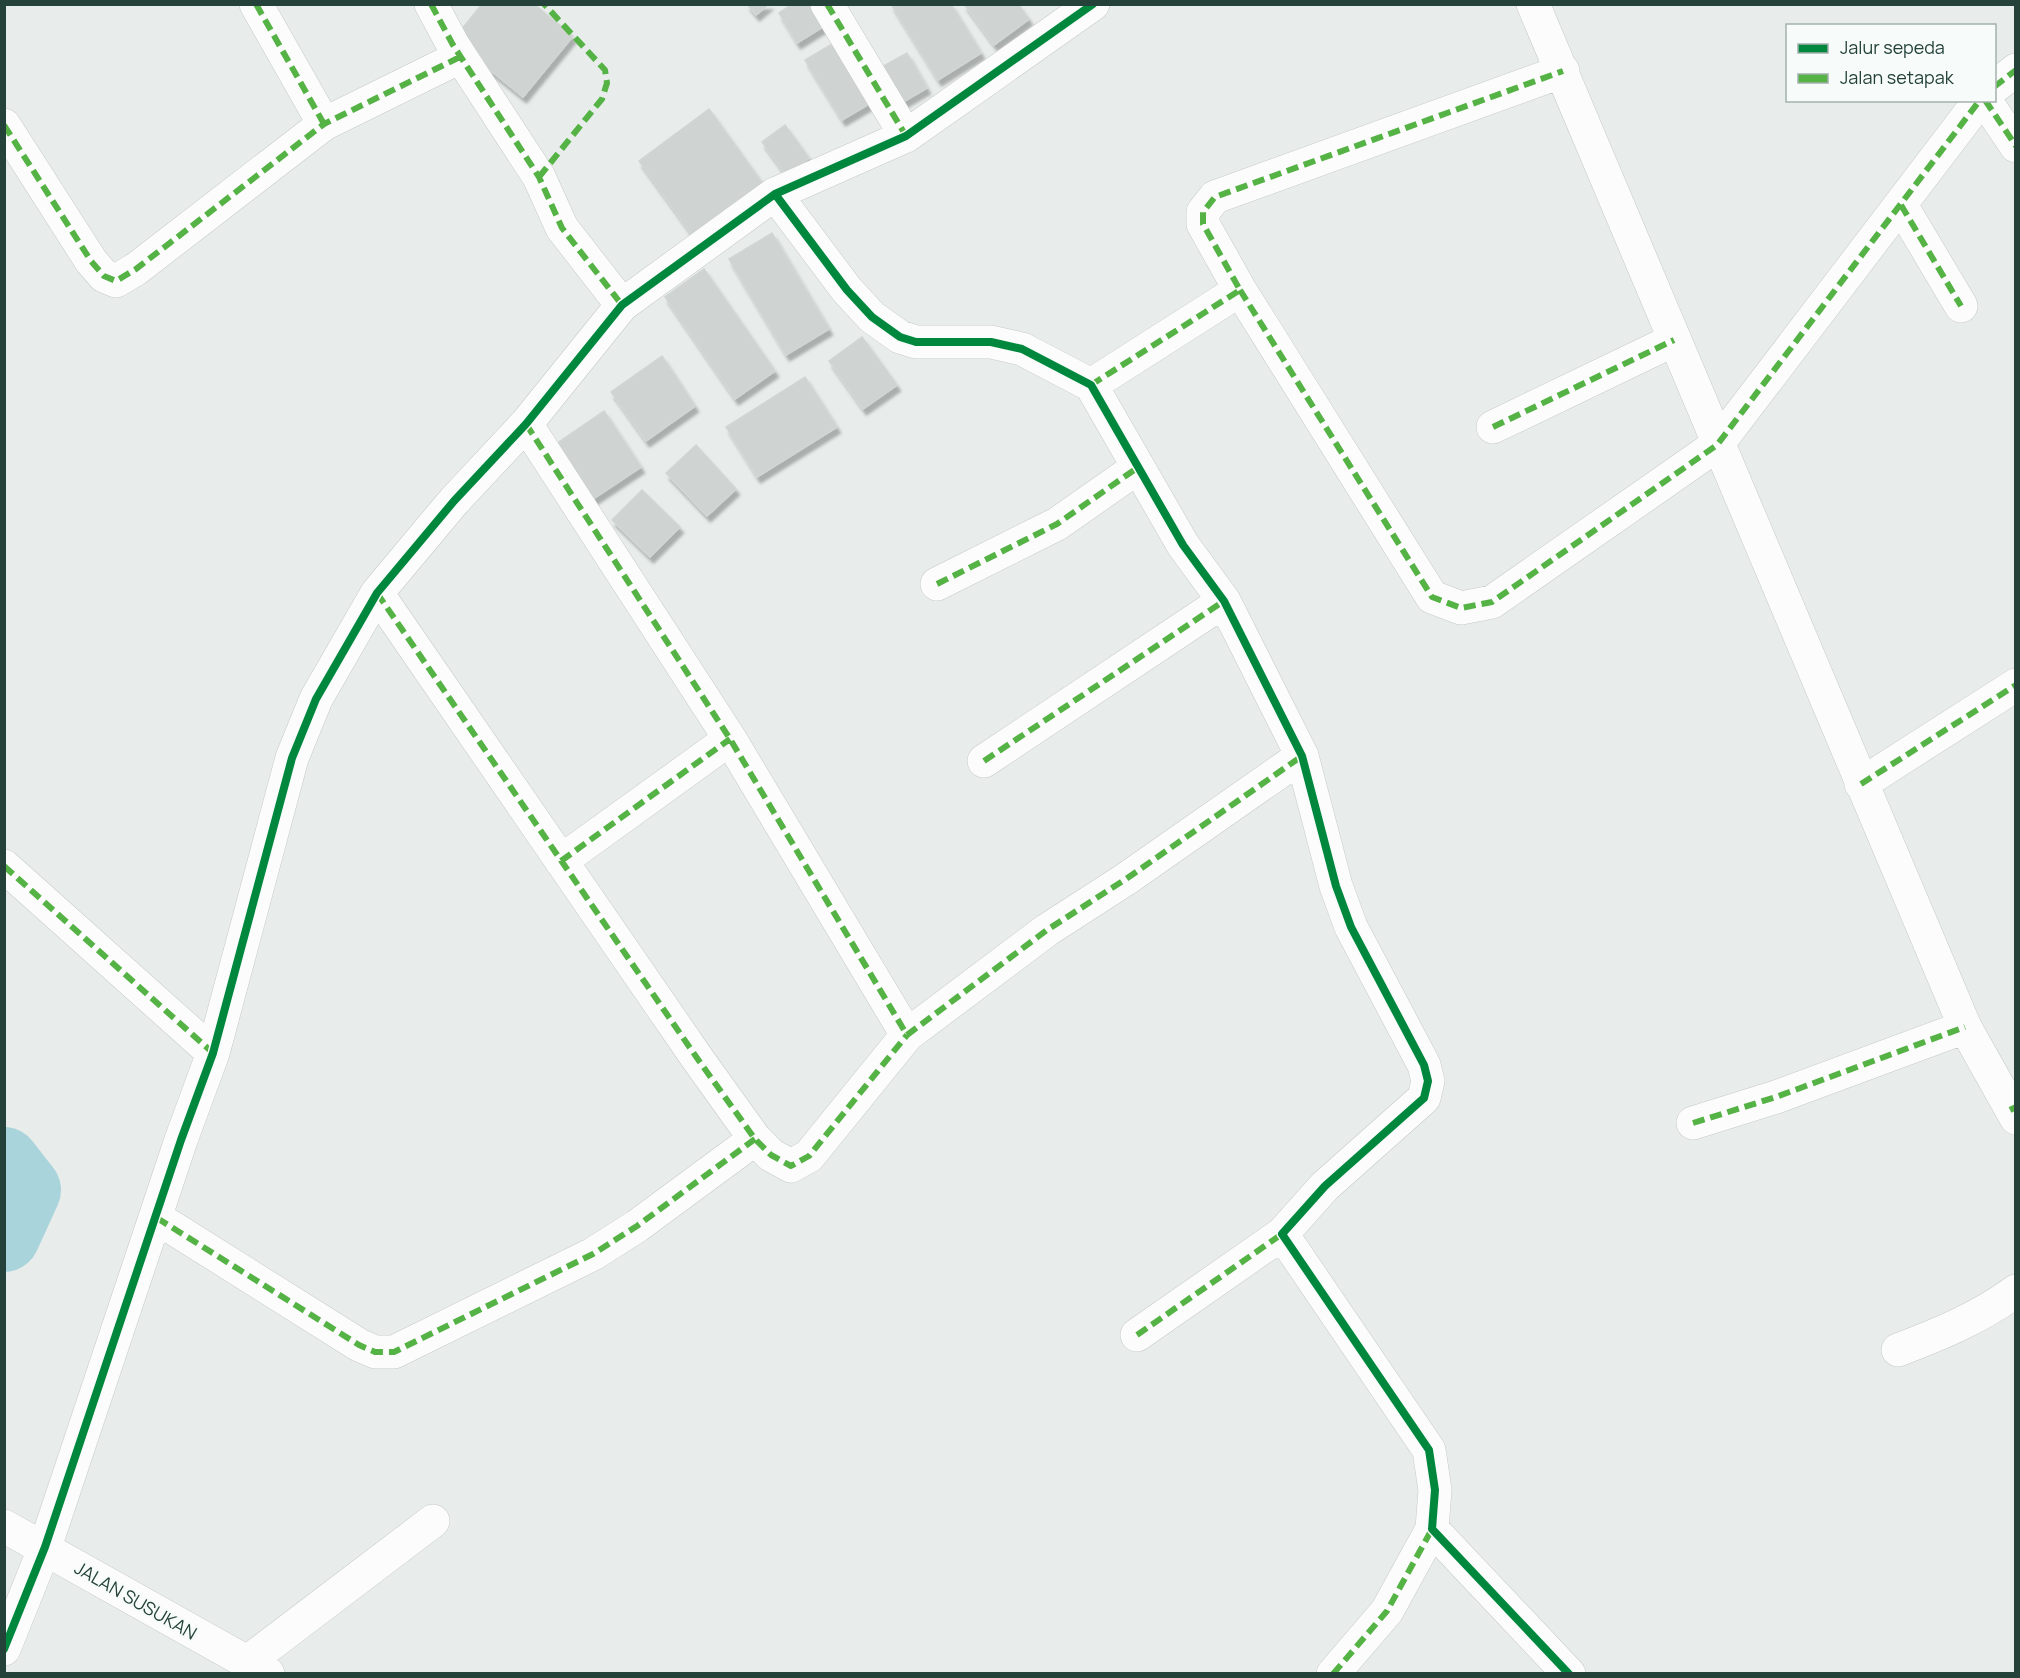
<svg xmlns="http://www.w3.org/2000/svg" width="2020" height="1678" font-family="Manrope,sans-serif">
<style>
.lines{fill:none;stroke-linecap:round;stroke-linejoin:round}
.river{stroke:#a9d4db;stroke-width:72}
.building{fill:#cfd4d2;stroke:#d1d6d4;stroke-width:1.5;filter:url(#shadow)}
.minor-casing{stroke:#c5cac8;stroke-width:34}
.tertiary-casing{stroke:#c5cac8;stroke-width:34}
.minor{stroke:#fcfcfc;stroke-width:33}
.tertiary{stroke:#fcfcfc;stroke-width:33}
.quiet{stroke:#55b346;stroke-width:6;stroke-dasharray:12 6;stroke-linecap:butt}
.cycleway-casing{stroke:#f7fbf9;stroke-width:11}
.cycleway{stroke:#00873e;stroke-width:8}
.labels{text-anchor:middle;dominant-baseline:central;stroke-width:5;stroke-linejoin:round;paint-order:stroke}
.street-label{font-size:18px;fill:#24423a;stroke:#f7fbf9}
</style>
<defs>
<filter id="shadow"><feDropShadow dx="3.5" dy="6" stdDeviation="1.5" flood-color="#0004"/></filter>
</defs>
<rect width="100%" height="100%" fill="#e8edeb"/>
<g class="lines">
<path class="river" d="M4 1163 25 1190 4 1236"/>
</g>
<path class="building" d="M482 4H534L573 36 523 97 453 40Z
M747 4H769L756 15Z
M792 4H818L829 23 797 43 779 13Z
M891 4H951L981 53 938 80Z
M964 4H1018L1029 19 994 45Z
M837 41 874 101 842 120 805 60Z
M907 53 927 88 898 105 878 69Z
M709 109 766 188 696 240 639 161Z
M785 125 809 158 786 175 762 142Z
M772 233 829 329 786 355 729 259Z
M704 269 775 371 735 399 665 297Z
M862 337 897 385 863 409 829 361Z
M662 356 695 406 646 441 611 392Z
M805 377 837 427 757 477 726 427Z
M604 411 641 467 593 499 556 444Z
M696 445 736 489 707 516 666 473Z
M642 490 680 527 650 557 612 520Z"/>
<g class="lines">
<defs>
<path id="minor" d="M256 4 324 124
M431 4 453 45 539 177 562 228 622 305
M827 4 906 136
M1533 4 1965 1027 2016 1118
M1994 87 2016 70
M1985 100 2016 146
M4 125 91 261 104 276 116 281 136 269 324 124 460 57
M775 194 847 290 872 317 900 337 916 342H991L1022 349 1091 385 1183 545 1224 601 1302 756 1336 886 1351 927 1424 1065 1428 1081 1424 1098 1325 1186 1282 1234 1429 1450 1435 1490 1432 1529 1569 1674
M1901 205 1961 306
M1240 290 1432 597 1461 608 1492 602 1717 445 1980 100
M1091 385 1240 290 1203 224V212L1215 197 1563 71
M526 424 730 739 907 1035 1047 930 1126 879 1302 756
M1493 427 1674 340
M937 584 1057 524 1137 468
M377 593 697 1058 755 1139 771 1155 791 1166 809 1156 907 1035
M984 761 1224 601
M1861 784 2016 685
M561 861 730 739
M4 866 213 1053
M1693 1123 1776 1097 1965 1027
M157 1218 359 1345 375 1352H394L593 1254 637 1226 755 1139
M1137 1335 1282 1234
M1898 1350C1940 1334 1979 1318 2016 1291
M4 1649 45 1547 181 1140 213 1053 292 758 316 699 377 593 454 501 526 424 622 305 775 194 906 136 1093 4
M246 1663 433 1521
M1333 1674 1387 1611 1432 1529"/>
<path id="tertiary" d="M4 1526 268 1674"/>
</defs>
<use href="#minor" class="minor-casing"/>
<use href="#tertiary" class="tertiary-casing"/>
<use href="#minor" class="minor"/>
<use href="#tertiary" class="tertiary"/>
<path class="quiet" d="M256 4 324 124
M431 4 453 45 539 177 562 228 622 305
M827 4 906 136
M1994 87 2016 70
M1985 100 2016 146
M4 125 91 261 104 276 116 281 136 269 324 124 460 57
M539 177 602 99 607 83 605 70 544 4
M1901 205 1961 306
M1240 290 1432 597 1461 608 1492 602 1717 445 1980 100
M1091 385 1240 290 1203 224V212L1215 197 1563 71
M526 424 730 739 907 1035 1047 930 1126 879 1302 756
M1493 427 1674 340
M937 584 1057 524 1137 468
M377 593 697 1058 755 1139 771 1155 791 1166 809 1156 907 1035
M984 761 1224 601
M1861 784 2016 685
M561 861 730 739
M4 866 213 1053
M2010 1110 2016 1107
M1693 1123 1776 1097 1965 1027
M157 1218 359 1345 375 1352H394L593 1254 637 1226 755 1139
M1137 1335 1282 1234
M1333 1674 1387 1611 1432 1529"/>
<defs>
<path id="cycleway" d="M775 194 847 290 872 317 900 337 916 342H991L1022 349 1091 385 1183 545 1224 601 1302 756 1336 886 1351 927 1424 1065 1428 1081 1424 1098 1325 1186 1282 1234 1429 1450 1435 1490 1432 1529 1569 1674
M4 1649 45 1547 181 1140 213 1053 292 758 316 699 377 593 454 501 526 424 622 305 775 194 906 136 1093 4"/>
</defs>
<use href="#cycleway" class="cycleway-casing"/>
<use href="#cycleway" class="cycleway"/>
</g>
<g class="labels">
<g class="street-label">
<text transform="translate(136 1600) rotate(30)">JALAN SUSUKAN</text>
</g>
</g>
<rect width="2020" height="1678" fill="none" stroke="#24423a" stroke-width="12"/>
<rect x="1786" y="24" width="210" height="78" fill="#f7fbf9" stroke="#a3b1ad" stroke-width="1.5"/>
<rect x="1798" y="44" width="30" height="9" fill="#00873e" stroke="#a3b1ad" stroke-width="1.5"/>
<text x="1840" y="54" font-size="18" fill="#24423a">Jalur sepeda</text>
<rect x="1798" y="74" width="30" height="9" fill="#55b346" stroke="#a3b1ad" stroke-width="1.5"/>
<text x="1840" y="84" font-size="18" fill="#24423a">Jalan setapak</text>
</svg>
